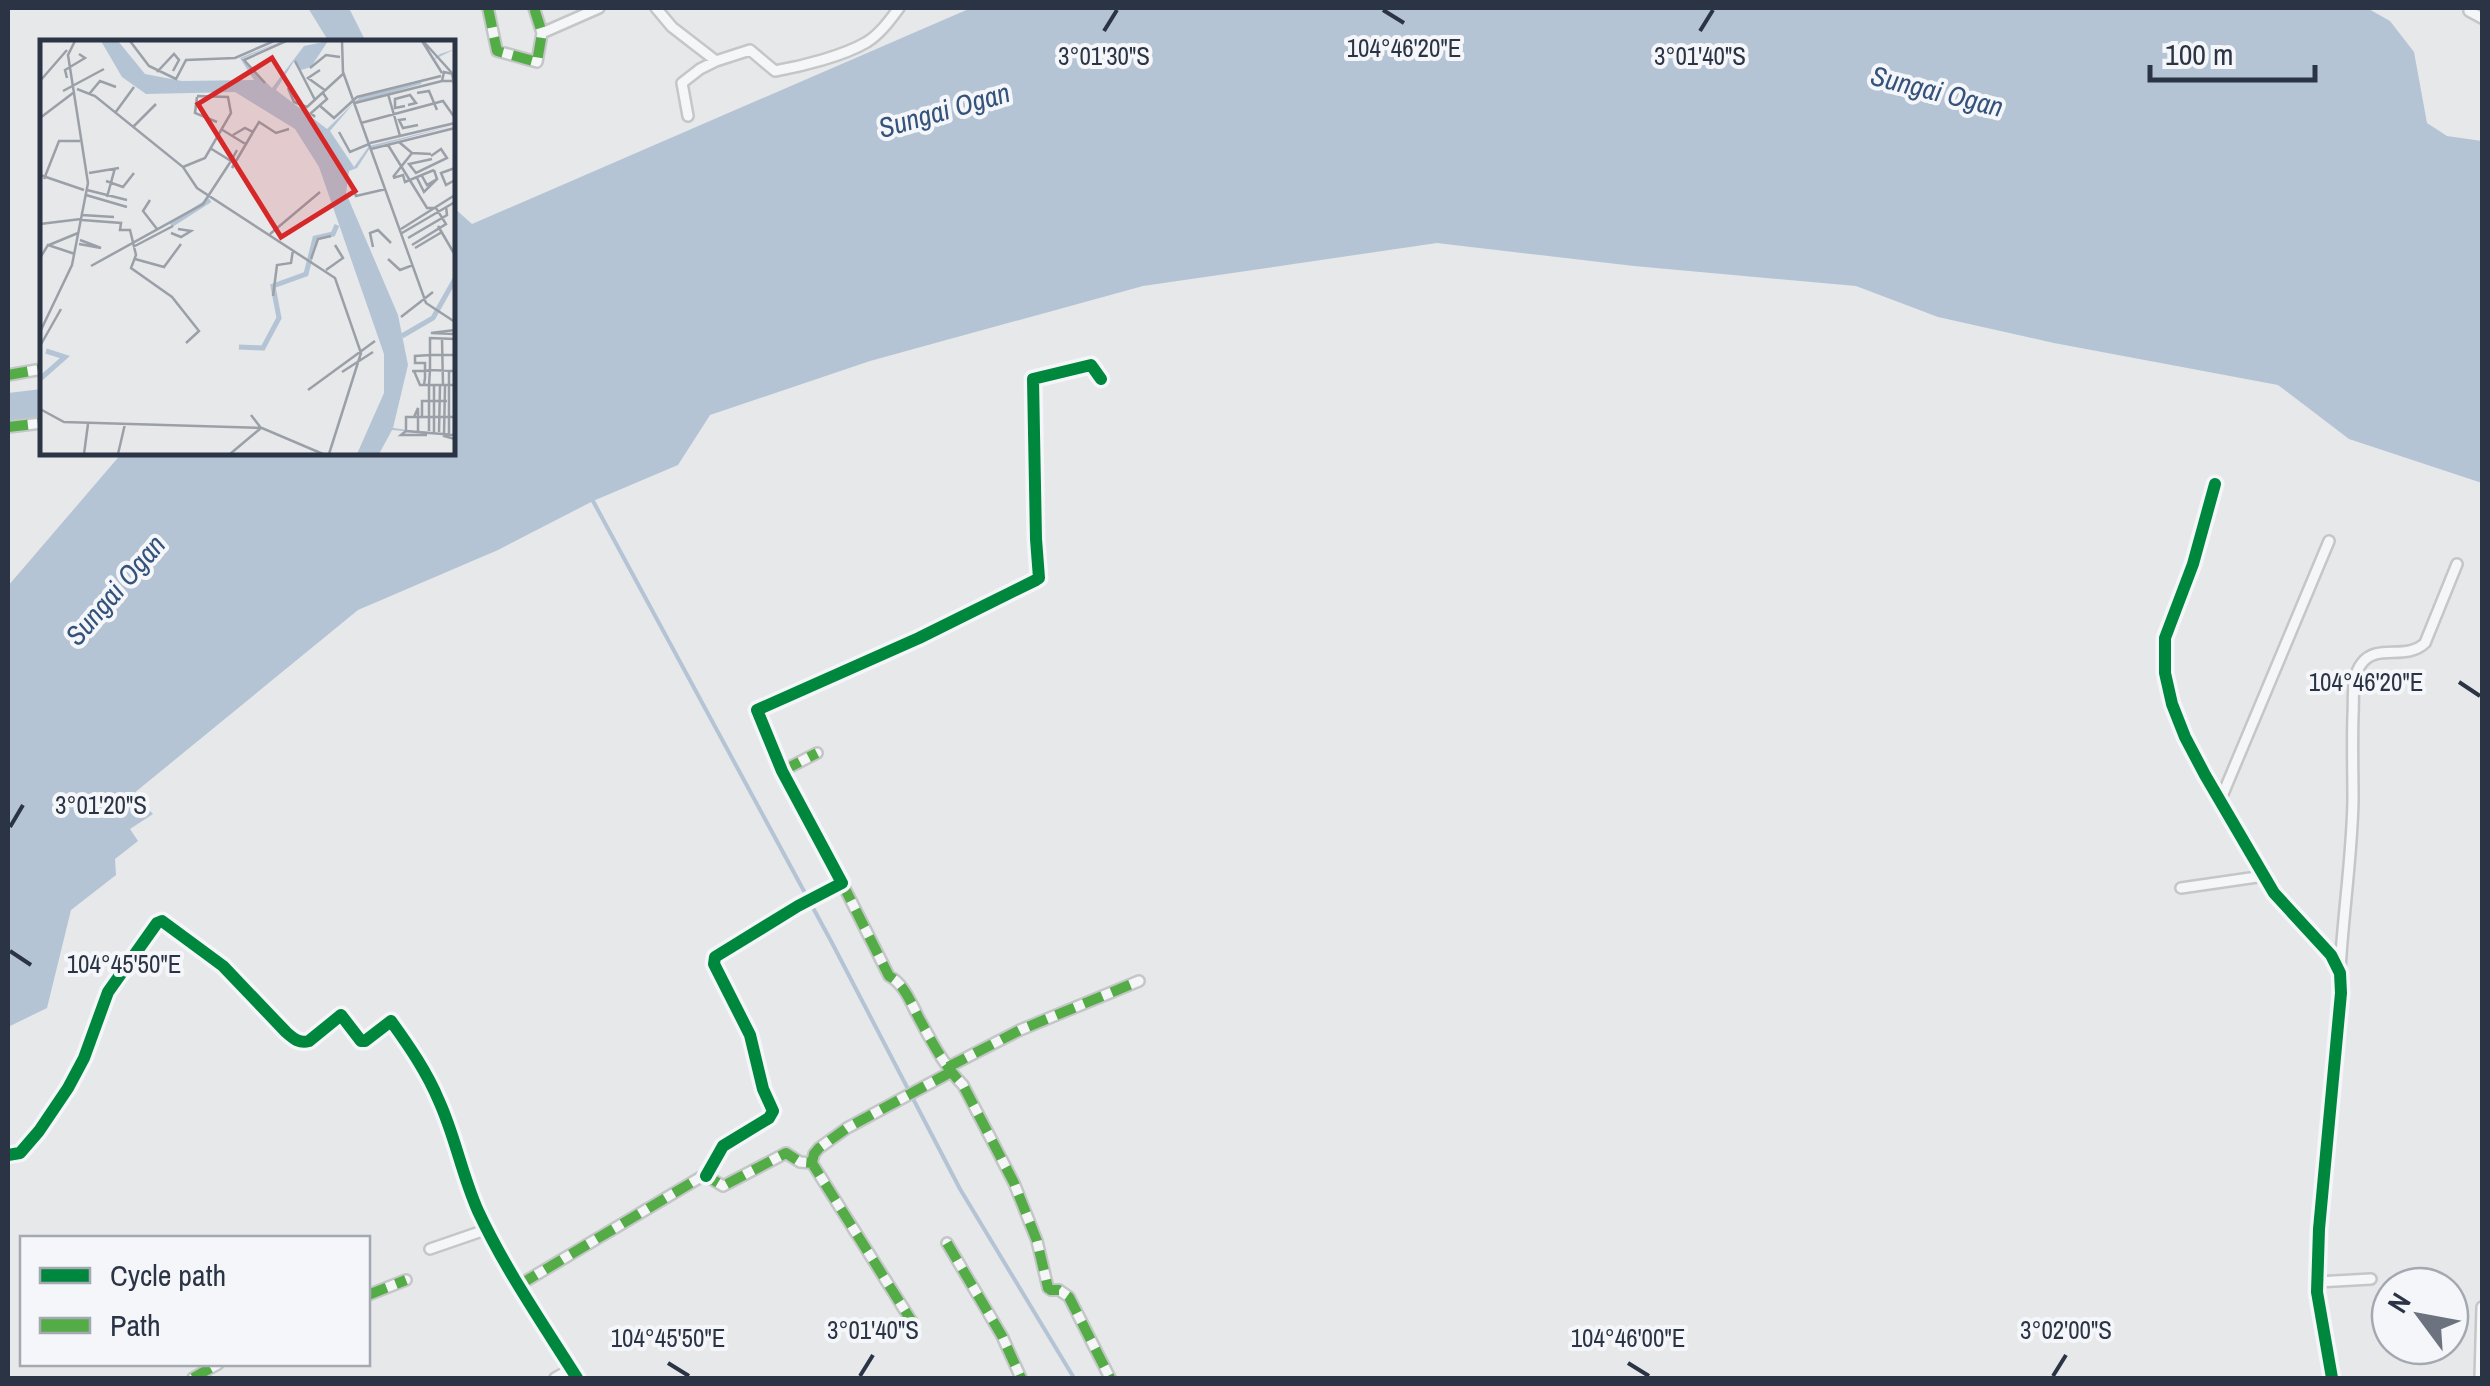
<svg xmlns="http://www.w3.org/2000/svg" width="2490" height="1386" font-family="'Archivo Narrow',sans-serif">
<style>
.water{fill:#b4c4d5}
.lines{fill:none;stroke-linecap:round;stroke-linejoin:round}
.stream{stroke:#b4c4d5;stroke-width:4}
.minor-casing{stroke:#c4c6c8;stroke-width:14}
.minor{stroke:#f5f6f7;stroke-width:9}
.quiet{stroke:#54ac47;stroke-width:10;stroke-dasharray:20 10;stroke-linecap:butt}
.cycleway-casing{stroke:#f4f6f9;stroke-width:19}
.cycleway{stroke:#00873e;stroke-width:12}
.ticks{fill:none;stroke:#2b3445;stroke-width:4}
.labels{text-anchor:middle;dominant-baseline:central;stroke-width:8;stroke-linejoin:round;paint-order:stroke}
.water-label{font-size:28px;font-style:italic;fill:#34527a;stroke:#f4f6f9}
.inset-river{fill:none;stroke:#b4c4d5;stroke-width:5}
.inset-road{fill:none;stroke:#9ba0a8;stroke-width:2.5}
.view{fill:#d62828;fill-opacity:0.15;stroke:#d62828;stroke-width:5}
.inset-edge{fill:none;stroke:#2b3445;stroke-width:5}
.ticks-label{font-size:25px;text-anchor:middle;fill:#2b3445;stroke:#f4f6f9;stroke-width:8;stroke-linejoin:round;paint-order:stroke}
</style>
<rect width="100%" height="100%" fill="#e6e8ea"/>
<path class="water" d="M308 8H349L366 42H329Z
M971 8H2367L2390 21 2414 52 2427 123 2447 136 2482 141V483L2349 439 2278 385 2054 343 1938 317 1856 286 1634 266 1437 243 1143 286 870 361 710 415 678 465 593 501 498 550 358 610 133 794 153 814 130 829 138 841 115 859 116 875 71 910 47 1008 8 1027V586L122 453 452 452 453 207 472 224Z
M42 389V419L8 423V393Z"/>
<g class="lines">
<path class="stream" d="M589 499 593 501 831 941 960 1189 1074 1378"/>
<defs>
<path id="minor" d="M488 8 497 51 537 62 542 33 534 8
M656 8 672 27 716 61 750 50 775 71C803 66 843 56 867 42 880 34 890 20 899 8
M2469 11 2482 18
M542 33 599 8
M688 116 682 83 700 69 716 61
M8 375 42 369
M8 427 42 423
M2215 484 2193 564 2165 638V673L2172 704 2185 737 2205 775 2274 893 2331 955 2340 973 2341 993 2319 1229 2317 1292 2332 1378
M782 771 817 753
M2220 801 2329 541
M842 883 889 976C905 984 912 1006 921 1022 933 1044 945 1067 963 1085L1014 1183 1037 1241 1048 1288 1051 1290H1059L1069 1297 1110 1378
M2181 888 2264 876
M2340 970C2343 914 2352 857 2353 800 2353 772 2352 744 2353 715 2354 700 2351 676 2362 663 2377 643 2406 661 2425 643L2457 564
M948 1067 1020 1030 1139 981
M8 1155 20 1153 39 1131 68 1088 84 1058 108 992 157 923 162 921 223 966 286 1032C293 1038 299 1044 309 1041L341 1015 361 1041H365L391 1021C409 1046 427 1072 439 1101 455 1136 462 1175 478 1211 505 1269 543 1324 577 1378
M812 1163 814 1154 819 1148 847 1128 951 1072
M706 1176 723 1146 769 1118 773 1111 763 1089 750 1035 714 964 715 957 798 906 842 883 782 771 757 710 919 638 1036 580 1039 578 1036 539 1033 379 1091 365 1101 379
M947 1243 1002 1336 1021 1378
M430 1249 488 1229
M2317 1282 2371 1279
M519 1285 701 1177 710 1178 723 1186 786 1153 800 1162 812 1163 914 1325
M368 1295 406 1280
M193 1378 218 1364
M555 1378 571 1369
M2480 1378 2482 1307"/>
</defs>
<use href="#minor" class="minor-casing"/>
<use href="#minor" class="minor"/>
<path class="quiet" d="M488 8 497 51 537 62 542 33 534 8
M8 375 42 369
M8 427 42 423
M782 771 817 753
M842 883 889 976C905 984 912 1006 921 1022 933 1044 945 1067 963 1085L1014 1183 1037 1241 1048 1288 1051 1290H1059L1069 1297 1110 1378
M948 1067 1020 1030 1139 981
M812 1163 814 1154 819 1148 847 1128 951 1072
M947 1243 1002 1336 1021 1378
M519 1285 701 1177 710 1178 723 1186 786 1153 800 1162 812 1163 914 1325
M368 1295 406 1280
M193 1378 218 1364"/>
<defs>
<path id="cycleway" d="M2215 484 2193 564 2165 638V673L2172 704 2185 737 2205 775 2274 893 2331 955 2340 973 2341 993 2319 1229 2317 1292 2332 1378
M8 1155 20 1153 39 1131 68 1088 84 1058 108 992 157 923 162 921 223 966 286 1032C293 1038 299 1044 309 1041L341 1015 361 1041H365L391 1021C409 1046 427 1072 439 1101 455 1136 462 1175 478 1211 505 1269 543 1324 577 1378
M706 1176 723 1146 769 1118 773 1111 763 1089 750 1035 714 964 715 957 798 906 842 883 782 771 757 710 919 638 1036 580 1039 578 1036 539 1033 379 1091 365 1101 379"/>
</defs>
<use href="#cycleway" class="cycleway-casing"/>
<use href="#cycleway" class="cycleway"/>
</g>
<path class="ticks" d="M1383 10 1404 23M1104 31 1117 10M1700 31 1713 10M2459 682 2480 696M10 827 23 805M10 951 31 965M668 1363 689 1376M1628 1363 1649 1376M860 1376 873 1355M2053 1376 2066 1355"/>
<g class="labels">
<g class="water-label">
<text transform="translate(1937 91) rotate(14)">Sungai Ogan</text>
<text transform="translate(944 110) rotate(-16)">Sungai Ogan</text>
<text transform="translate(115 590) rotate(-49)">Sungai Ogan</text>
</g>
</g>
<g transform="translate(40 40)">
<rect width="415" height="415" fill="#e6e8ea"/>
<path d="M61 1H78L105 34 142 41 214 40 200 18 241 1 202 19 232 48 264 6 288 1 271 27 261 30 254 21 236 50 287 89 320 57 382 42 391 21 400 14 415 9 391 21 381 44 313 64 290 91 314 127 329 106 415 85 330 108 317 128 309 131 306 153 358 275 368 325 353 388 398 394 352 390 339 414H317L344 353V314L279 127 255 89 195 52 106 54 82 37Z" fill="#b4c4d5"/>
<path class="inset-river" d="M131 185 170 160M362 296 393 278 415 239M199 307 223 308 239 278 233 246 266 234 275 198 293 194 297 185M0 339 25 317 6 311"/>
<path class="inset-road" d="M90 1 109 26 136 39 146 20 195 18 234 1M302 1 303 32 386 263 415 282M382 1 402 33M383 1 412 33 415 49M255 21 275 60M270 28 286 15 300 17M280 30 268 38 286 51M117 32 134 14 139 20 133 31M27 38 25 30 45 18 39 14M0 41 27 10M412 41H402L404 32 413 34 415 47M225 43 204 20 246 1M248 48 254 62 267 67 304 33M37 49 55 56 143 127 157 148 295 238 321 313 289 414M23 51 64 29M50 53 60 41 76 47M377 53 389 51 397 70M348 54 360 96M157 57 155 73 177 82M315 63 402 41M279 65 294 78 317 57 401 36M365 66 355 68V59L370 55 376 63 368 65M75 73 94 47M275 77 271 73 287 59 283 53M0 78 33 53M366 79 359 80 363 88 378 85M321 83 403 61 415 78M93 87 116 64M181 89 207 105M299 92 310 112 329 104M193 95 205 88 213 92 219 82 236 93 249 89M359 102 372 113 391 114M330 103 415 83M348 105 387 168H396L406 184 372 205M170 108 191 121 197 110M331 109 415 88M391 116 401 109 407 118 376 133 369 124 392 119M143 127 165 118 191 73 188 57 157 56M192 128 213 92M415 128 401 133 406 145 415 140M49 133 79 128M0 135 44 150M382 136 387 145 397 139 394 130M353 137 372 113M353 138 363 135 365 142 394 130M377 138 384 152 397 139M4 139 19 101H40M66 141 83 147 94 133M47 150 87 160M314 150 316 156 346 149M46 155 87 167M67 157 75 128M110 160 103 171 117 189M42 175 74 177M42 180 81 183 80 190H90L96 215 91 228 132 257 159 291 146 303M0 184 41 179M398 186 415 215M361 189 415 155M131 193 141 197 151 191 138 189M362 193 415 162M230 194 280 152M368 198 407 175 406 166M39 204 61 208 40 200M9 205 38 193M93 207 133 186M333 207 330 193 338 190 351 203M375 208 402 192M0 218 8 205 35 214M95 219 124 227 141 204M271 219 278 199 291 196M348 219 360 230 373 225M51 226 163 164 191 121M286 230 303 218 295 205M233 256 237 225 251 223 253 210M361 277 393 252M415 290 391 293 415 294M0 292 32 225 48 143 28 15 35 1M402 299 403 345M415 299 390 298V315H415M0 306 21 269M372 331H385L390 330V315L375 316V323H385V338L384 345M374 331 380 345H389L390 330 415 331M409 331V394M302 332 333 312M405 345 404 396 415 399M268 350 335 301M0 369 24 382 222 388 283 414M374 377 378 368V391M382 377V361H407M415 377H366V391L415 395M366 391 361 395H387M389 391V345H415M394 392V345M399 392 400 345M414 395 415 345M44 414 48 384M78 414 85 384M190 414 221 388 211 375"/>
<path class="view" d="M232 18 315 151 241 197 158 64Z"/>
<rect width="415" height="415" class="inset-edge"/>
</g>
<g class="ticks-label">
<text x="1404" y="57">104°46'20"E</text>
<text x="1104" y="65">3°01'30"S</text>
<text x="1700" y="65">3°01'40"S</text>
<text x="2366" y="691">104°46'20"E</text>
<text x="101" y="814">3°01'20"S</text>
<text x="124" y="973">104°45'50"E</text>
<text x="873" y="1339">3°01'40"S</text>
<text x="2066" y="1339">3°02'00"S</text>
<text x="668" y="1347">104°45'50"E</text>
<text x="1628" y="1347">104°46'00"E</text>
</g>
<rect width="2490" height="1386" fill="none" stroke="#2b3445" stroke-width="20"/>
<rect x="20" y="1236" width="350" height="130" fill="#f4f6f9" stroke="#a4a8b1" stroke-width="2.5"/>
<rect x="40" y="1268" width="50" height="15" fill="#00873e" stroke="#a4a8b1" stroke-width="2.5"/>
<text x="110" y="1286" font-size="30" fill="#2b3445">Cycle path</text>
<rect x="40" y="1318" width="50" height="15" fill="#54ac47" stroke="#a4a8b1" stroke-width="2.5"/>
<text x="110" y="1336" font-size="30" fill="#2b3445">Path</text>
<g transform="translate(2420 1316) rotate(302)"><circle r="48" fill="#f4f6f9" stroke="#a4a8b1" stroke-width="2.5"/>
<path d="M0-8L18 38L0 25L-18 38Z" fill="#6c737f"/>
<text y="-15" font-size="28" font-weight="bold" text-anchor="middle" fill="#2b3445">N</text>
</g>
<path d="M2150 65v15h165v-15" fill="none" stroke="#2b3445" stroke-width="5"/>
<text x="2165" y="65" font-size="30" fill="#2b3445" stroke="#f4f6f9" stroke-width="8" paint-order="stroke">100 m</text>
</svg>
